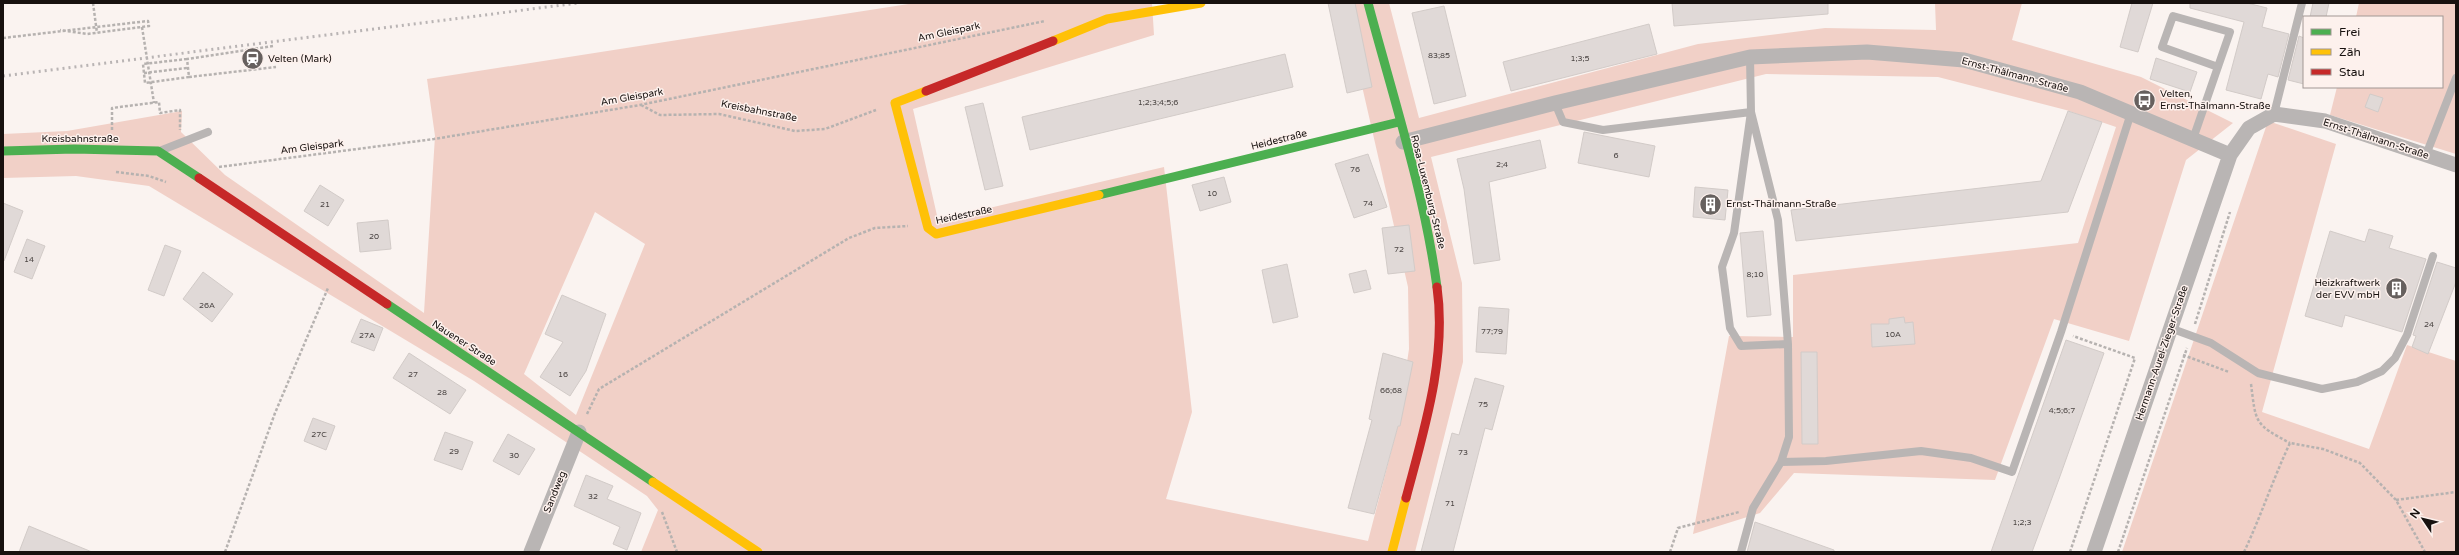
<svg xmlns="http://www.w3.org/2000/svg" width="2459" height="555" font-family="'Varela Round',sans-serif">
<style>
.green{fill:#f1d0c7;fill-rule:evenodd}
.building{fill:#e0d9d7;stroke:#d2cbc8}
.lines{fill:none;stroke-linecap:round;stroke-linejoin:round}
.path{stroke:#b6b2b0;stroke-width:2.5;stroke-dasharray:3 2;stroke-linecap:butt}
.lane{stroke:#b9b5b4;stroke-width:8}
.street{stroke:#b9b5b4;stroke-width:15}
.fast{stroke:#4caf50;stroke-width:9}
.slow{stroke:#ffc107;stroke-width:9}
.jam{stroke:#c62828;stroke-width:9}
.rail{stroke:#b9b4b4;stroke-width:3;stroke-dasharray:2 4;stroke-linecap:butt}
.labels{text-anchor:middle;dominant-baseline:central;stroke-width:3;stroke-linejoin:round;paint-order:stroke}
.number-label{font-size:8px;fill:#4b4543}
.street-label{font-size:10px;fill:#17110f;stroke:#fdf1ed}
.poi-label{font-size:10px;fill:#17110f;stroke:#fdf1ed;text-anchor:start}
</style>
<rect width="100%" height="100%" fill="#faf3f0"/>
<path class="green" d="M915 3H1152L1154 35 913 109 938 220 1164 167 1192 412 1166 499 1368 541 1397 429 1409 349 1408 287 1343 3H1389L1419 118 1698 44 1825 28 1936 30 1935 3H2022L2012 40 2141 77 2233 123 2186 160 2129 341 2054 319 1995 480 1794 473 1760 513 1693 534 1729 336 1793 337V275L2078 243 2116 127 2066 110 1938 77 1766 74 1431 157 1462 283 1463 362 1415 552H641L658 510 647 496 474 381 149 186 76 176 3 178V134L67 131 182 111 181 132 225 175 424 313 435 136 427 79ZM595 212 645 244 576 415 524 374Z
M2359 3H2456V154L2330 115 2337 87H2442V17H2356Z
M2268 121 2336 144 2262 412 2369 449 2407 345 2456 361V552H2122Z"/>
<path class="building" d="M1328 3H1355L1372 87 1347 93Z
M1672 3H1828V14L1674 26Z
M2132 3H2153L2138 52 2120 47Z
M2190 3H2247L2267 8 2262 27 2289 34 2278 77 2268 74 2261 99 2226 90 2244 22 2190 8Z
M2313 3H2329L2326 17H2310Z
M1444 6 1466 96 1434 104 1412 13Z
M1649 24 1657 54 1511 91 1503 62Z
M2299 36 2304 38V84L2288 80Z
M1285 54 1293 87 1030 150 1022 117Z
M2156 58 2197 72 2190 92 2150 79Z
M2370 94 2383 98 2378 112 2365 107Z
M983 103 1003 186 985 190 965 107Z
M2068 111 2102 122 2068 212 1796 241 1791 210 2041 181Z
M1584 132 1655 146 1649 177 1578 163Z
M1540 140 1546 168 1489 182 1500 260 1474 264 1464 189 1457 159Z
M1368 154 1387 207 1354 218 1335 164Z
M1224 177 1231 202 1200 211 1192 185Z
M320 185 344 200 328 226 304 211Z
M1695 187 1728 190 1725 220 1693 217Z
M3 203 23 211 4 261 3 260Z
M388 220 391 249 360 252 357 223Z
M1409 225 1415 271 1388 274 1382 228Z
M2369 229 2393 236 2389 248 2426 259 2402 332 2345 315 2342 327 2305 316 2330 231 2365 242Z
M1763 231 1771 315 1747 317 1740 233Z
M27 239 45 246 32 279 14 272Z
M165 245 181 251 164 296 148 290Z
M2437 262 2456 268V282L2428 354 2412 347 2416 336 2413 335Z
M1287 264 1298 317 1273 323 1262 270Z
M1366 270 1371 289 1354 293 1349 274Z
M203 272 233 294 212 322 183 299Z
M562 295 606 314 586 371 570 396 540 377 563 342 545 334Z
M1479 307 1509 309 1506 354 1476 352Z
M1904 317 1905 323 1913 322 1915 344 1872 347 1871 324H1889V319Z
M361 319 383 328 374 351 351 342Z
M2066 340 2104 353 2059 479 2032 552H1991Z
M1801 352H1817L1818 444H1802Z
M409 353 466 390 450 414 393 378Z
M1383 353 1413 362 1400 426H1398L1374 514 1348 508 1372 420 1369 419Z
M1475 378 1504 386 1492 430 1485 428 1453 552H1421L1452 433 1459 435Z
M313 418 335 426 326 450 304 441Z
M445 432 473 442 462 470 434 460Z
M508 434 535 449 519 475 493 461Z
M586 475 613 486 607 499 641 513 627 550 613 544 620 527 574 506Z
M1755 522 1834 550V552H1747Z
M29 526 92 552H19Z"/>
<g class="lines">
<path class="path" d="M93 3 97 33
M142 27 154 103
M3 38 148 21 149 26 87 34 60 30
M273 46 187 59 189 77 276 67
M187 59 143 64 145 83 189 77
M144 73 187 68
M641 105 660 115 719 114 795 131 825 129 876 110
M112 130V108L159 102 160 113 180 110V130
M219 167 434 139 640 105 1045 21
M116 172 149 176 166 182
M2195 324 2230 212
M2183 355 2229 372
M2251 384C2256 423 2254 424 2290 443
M587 414 599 389 849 238 875 228 908 226
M2396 500 2456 492
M662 512 677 552
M225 552 275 413 328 288
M1670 552 1678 528 1739 512
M2070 552 2135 358 2073 336
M2118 552 2187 348
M2244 552C2261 516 2273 479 2290 443L2323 449 2360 463 2396 500 2425 552"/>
<path class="lane" d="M1750 57 1751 112 1778 220 1788 344 1789 437 1781 462
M1555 103 1563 122 1603 130 1751 112 1734 233 1722 267 1730 328 1741 346 1788 344
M2274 114 2302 3
M2193 139 2230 32 2173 16 2162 47 2218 67
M162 150 208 132
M2426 155 2456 78
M2170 328 2211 343 2258 373 2322 389 2357 382 2382 371 2395 358 2407 335 2433 256
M1741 552 1753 508 1781 462 1826 461 1921 451 1971 458 2012 472 2061 332 2131 113"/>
<path class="street" d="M1403 142 1555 103 1750 57 1867 52 1964 60 2080 92 2230 155
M531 552 579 432
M2094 552 2230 155 2249 128 2274 114 2325 121 2456 165"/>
<path class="fast" d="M1368 3C1393 97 1424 191 1437 287
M3 151 74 149 158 151 199 178
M1099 195 1399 122
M387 304 653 482"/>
<path class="slow" d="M1053 41 1107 19 1201 3
M926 91 895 103 928 228 936 234 1099 195
M653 482 758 552
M1392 552 1406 498"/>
<path class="jam" d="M926 91 1053 41
M199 178 387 304
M1406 498C1424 430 1447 358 1437 287"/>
<path class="rail" d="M3 76 579 3"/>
</g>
<defs>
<symbol id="station-disc" viewBox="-11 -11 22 22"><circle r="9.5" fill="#66605e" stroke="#fdf1ed"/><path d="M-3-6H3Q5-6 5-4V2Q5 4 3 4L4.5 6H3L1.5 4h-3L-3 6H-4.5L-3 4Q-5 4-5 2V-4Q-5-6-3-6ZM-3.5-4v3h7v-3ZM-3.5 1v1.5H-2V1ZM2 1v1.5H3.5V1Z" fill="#fff"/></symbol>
<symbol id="bus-disc" viewBox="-11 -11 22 22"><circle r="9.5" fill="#66605e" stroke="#fdf1ed"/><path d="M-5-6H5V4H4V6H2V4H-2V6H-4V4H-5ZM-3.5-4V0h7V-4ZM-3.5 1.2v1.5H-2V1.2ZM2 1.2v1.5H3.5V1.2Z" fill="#fff"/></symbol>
<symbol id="building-disc" viewBox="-11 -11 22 22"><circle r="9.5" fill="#66605e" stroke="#fdf1ed"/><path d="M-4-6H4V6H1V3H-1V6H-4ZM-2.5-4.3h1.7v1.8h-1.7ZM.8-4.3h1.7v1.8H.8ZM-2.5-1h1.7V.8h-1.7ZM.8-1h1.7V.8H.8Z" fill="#fff"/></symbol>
</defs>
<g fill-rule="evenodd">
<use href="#station-disc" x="240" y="46" width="25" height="25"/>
<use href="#bus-disc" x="2132" y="88" width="25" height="25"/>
<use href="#building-disc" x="1698" y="192" width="25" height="25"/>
<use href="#building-disc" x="2384" y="276" width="25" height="25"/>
</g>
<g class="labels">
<g class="number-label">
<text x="1439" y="55">83;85</text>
<text x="1580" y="58">1;3;5</text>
<text x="1158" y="102">1;2;3;4;5;6</text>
<text x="1616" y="155">6</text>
<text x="1502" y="164">2;4</text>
<text x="1355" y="169">76</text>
<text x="1212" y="193">10</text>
<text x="1368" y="203">74</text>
<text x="325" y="204">21</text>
<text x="374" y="236">20</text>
<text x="1399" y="249">72</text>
<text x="29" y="259">14</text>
<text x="1755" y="274">8;10</text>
<text x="207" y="305">26A</text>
<text x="2429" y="324">24</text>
<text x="1492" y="331">77;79</text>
<text x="1893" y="334">10A</text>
<text x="367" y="335">27A</text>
<text x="413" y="374">27</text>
<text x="563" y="374">16</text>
<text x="1391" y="390">66;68</text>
<text x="442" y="392">28</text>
<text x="1483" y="404">75</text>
<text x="2062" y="410">4;5;6;7</text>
<text x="319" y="434">27C</text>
<text x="454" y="451">29</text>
<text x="1463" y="452">73</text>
<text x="514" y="455">30</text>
<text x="593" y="496">32</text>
<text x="1450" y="503">71</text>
<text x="2022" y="522">1;2;3</text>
</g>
<g class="street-label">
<text transform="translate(949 32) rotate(-12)">Am Gleispark</text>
<text transform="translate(2015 75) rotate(15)">Ernst-Thälmann-Straße</text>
<text transform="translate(632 97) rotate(-10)">Am Gleispark</text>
<text transform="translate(759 111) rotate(11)">Kreisbahnstraße</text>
<text x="80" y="139">Kreisbahnstraße</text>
<text transform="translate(2376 139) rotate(18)">Ernst-Thälmann-Straße</text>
<text transform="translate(1279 140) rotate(-14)">Heidestraße</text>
<text transform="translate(312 147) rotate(-7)">Am Gleispark</text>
<text transform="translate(1428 192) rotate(76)">Rosa-Luxemburg-Straße</text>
<text transform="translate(964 215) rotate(-12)">Heidestraße</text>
<text transform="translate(464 343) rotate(33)">Nauener Straße</text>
<text transform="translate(2162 353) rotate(-71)">Hermann-Aurel-Zieger-Straße</text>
<text transform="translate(555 492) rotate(-68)">Sandweg</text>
</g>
<g class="poi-label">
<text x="268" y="59">Velten (Mark)</text>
<text x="2160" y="94">Velten,<tspan x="2160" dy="12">Ernst-Thälmann-Straße</tspan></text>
<text x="1726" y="204">Ernst-Thälmann-Straße</text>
<text x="2380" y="283" text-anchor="end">Heizkraftwerk<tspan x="2380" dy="12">der EVV mbH</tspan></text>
</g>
</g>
<rect width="2459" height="555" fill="none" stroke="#17110f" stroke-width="8"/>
<rect x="2303" y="16" width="140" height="72" fill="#fdf1ed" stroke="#a19794"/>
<rect x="2311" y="29" width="20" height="6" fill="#4caf50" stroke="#a19794"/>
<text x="2339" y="36" font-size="12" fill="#17110f">Frei</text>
<rect x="2311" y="49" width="20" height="6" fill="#ffc107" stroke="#a19794"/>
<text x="2339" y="56" font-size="12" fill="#17110f">Zäh</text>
<rect x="2311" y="69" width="20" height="6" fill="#c62828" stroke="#a19794"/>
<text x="2339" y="76" font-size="12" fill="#17110f">Stau</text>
<g transform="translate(2423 519) rotate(305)" stroke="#fdf1ed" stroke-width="3" paint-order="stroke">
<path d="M0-3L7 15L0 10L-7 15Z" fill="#17110f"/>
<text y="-6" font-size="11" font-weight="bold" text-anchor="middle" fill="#17110f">N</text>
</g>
</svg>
